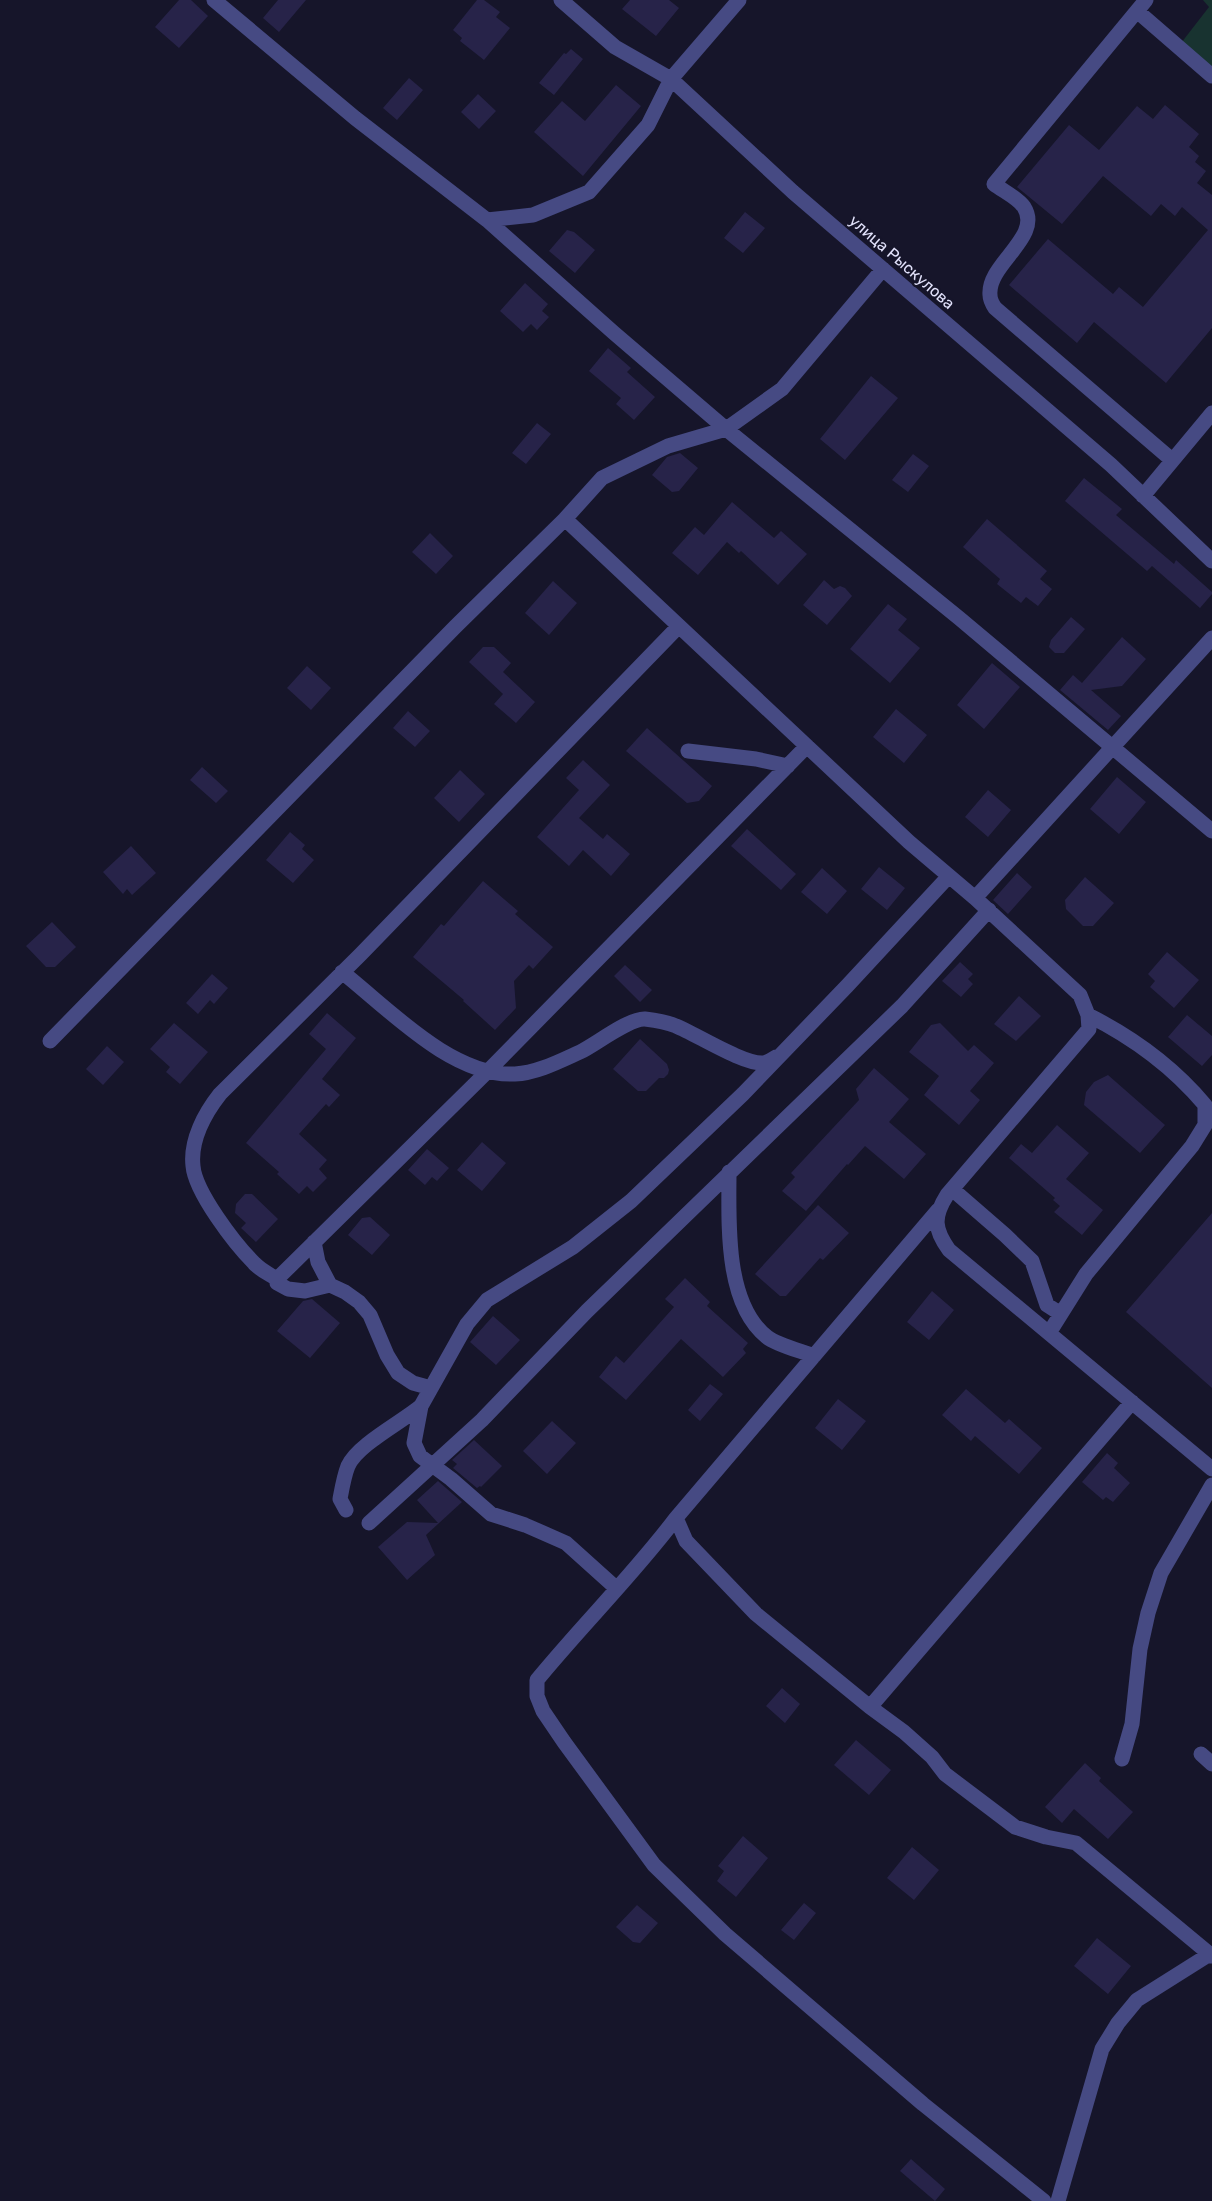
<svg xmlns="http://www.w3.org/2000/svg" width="1212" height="2201" font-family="Rubik,sans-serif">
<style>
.green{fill:#183330}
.building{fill:#272349}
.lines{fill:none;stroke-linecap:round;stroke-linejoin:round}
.minor{stroke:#464a83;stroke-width:15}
.labels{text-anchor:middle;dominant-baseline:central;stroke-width:4.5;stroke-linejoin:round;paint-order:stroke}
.street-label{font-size:16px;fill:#e2e2fb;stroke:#16152a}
</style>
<rect width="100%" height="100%" fill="#16152a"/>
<path class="green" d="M1203 0H1212V76L1178 47 1209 7Z"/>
<path class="building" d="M179 0H191L208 16 179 48 155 27Z
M278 0H306L279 32 263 18Z
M477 0H484L500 12 496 17 510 28 484 60 460 41 462 38 453 30Z
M630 0H669L679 8 656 36 622 9Z
M571 49 583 59 554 95 539 83 564 53 566 54Z
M409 78 423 90 397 120 383 108Z
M616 85 641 106 583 176 534 132 562 101 585 121Z
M478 94 496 111 479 129 461 112Z
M1165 105 1199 134 1189 147 1199 156 1195 162 1206 171 1197 183 1212 195V328L1166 383 1094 322 1077 343 1009 285 1048 239 1113 294 1119 287 1143 307 1208 230 1182 207 1175 216 1161 204 1151 216 1103 176 1062 224 1017 187 1069 125 1099 150 1137 106 1153 119Z
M745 212 765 228 743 253 724 238Z
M567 230 574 232 595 250 575 273 549 251Z
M525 283 548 304 542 311 549 317 537 330 531 324 523 332 500 311Z
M608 348 631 368 627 372 655 397 634 420 616 404 621 398 589 371Z
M871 376 898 398 845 460 820 439Z
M537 423 551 434 526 464 512 453Z
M680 453 698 468 679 491 672 492 652 475 667 457Z
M913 454 929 466 908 492 892 480Z
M1084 478 1122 509 1116 515 1174 564 1176 560 1212 592V594L1200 608 1152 566 1147 571 1065 501Z
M732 502 774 538 781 531 807 554 778 585 741 551 739 553 727 542 698 575 672 553 695 527 704 535Z
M987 519 1047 571 1040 579 1052 589 1038 606 1026 597 1021 603 997 584 1000 579 963 547Z
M430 533 453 556 436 574 412 552Z
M824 580 834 589 840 586 845 588 852 596 827 625 803 605Z
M553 581 577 603 549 635 525 613Z
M888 604 907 619 898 630 920 648 890 683 850 649Z
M1071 617 1085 629 1064 653H1055L1049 647 1051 640Z
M1122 637 1146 659 1122 686 1091 690 1121 716 1108 730 1060 690 1073 675 1082 683Z
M483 647H494L511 663 503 672 535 702 516 723 494 704 503 694 469 662Z
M992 663 1020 687 984 729 957 705Z
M307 666 331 688 311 710 287 688Z
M896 709 927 735 904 763 873 737Z
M408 711 430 731 415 747 393 728Z
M647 728 712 786 699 801 687 803 626 751Z
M583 760 610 785 579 818 603 839 607 834 630 854 611 876 583 850 569 866 537 837 579 790 566 778Z
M202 767 228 791 216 803 190 780Z
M460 770 485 794 459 822 434 798Z
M1117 777 1146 802 1119 834 1090 809Z
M988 790 1011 810 988 837 965 817Z
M747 829 796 874 781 890 731 846Z
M290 832 305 845 302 849 314 860 293 883 266 860Z
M131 846 156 873 132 895 127 889 123 894 103 872Z
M879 867 905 888 887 910 861 889Z
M822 868 847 891 827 914 801 892Z
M1017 873 1032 887 1008 914 993 900Z
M1085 877 1114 903 1093 926H1083L1066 909 1065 900Z
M483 881 518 911 515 914 553 947 533 969 529 965 514 981 516 1008 495 1030 463 1001 464 1000 413 957 441 924 444 926Z
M52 922 76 947 55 967H46L26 946Z
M1167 952 1199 980 1174 1008 1150 987 1155 981 1148 974Z
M960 962 973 974 968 979 973 984 961 997 942 981Z
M625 965 652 990 640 1002 614 976Z
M212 974 228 988 214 1004 210 1000 198 1014 186 1003Z
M1019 996 1041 1016 1016 1041 994 1024Z
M327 1013 356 1038 322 1079 340 1095 329 1107 326 1104 299 1134 327 1160 319 1169 327 1178 313 1192 307 1186 299 1194 277 1174 279 1172 246 1143 326 1049 309 1034Z
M1187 1015 1212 1036V1055L1202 1066 1168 1037Z
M174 1023 208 1052 180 1084 166 1072 170 1067 150 1049Z
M940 1023 968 1051 974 1045 994 1063 970 1091 980 1100 959 1125 924 1095 939 1076 909 1052 931 1025Z
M640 1039 667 1064 669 1070 668 1074 664 1078H659L646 1091H638L613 1069Z
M107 1046 124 1062 103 1085 86 1069Z
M874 1068 909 1099 889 1122 926 1154 904 1179 865 1146 848 1165 847 1164 806 1211 782 1191 795 1177 791 1173 859 1100 856 1089Z
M1108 1075 1165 1125 1140 1153 1084 1105 1086 1092 1094 1082Z
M1057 1125 1089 1153 1066 1179 1103 1210 1082 1235 1054 1212 1060 1206 1053 1200 1055 1198 1009 1158 1021 1144 1032 1153Z
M482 1142 506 1163 482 1191 457 1170Z
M427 1149 449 1168 437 1181 432 1177 425 1185 408 1170Z
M245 1194H252L278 1219 256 1242 241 1228 246 1223 235 1213 236 1204Z
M818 1205 849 1233 823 1260 820 1258 786 1296H780L755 1274Z
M1212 1213V1388L1126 1312Z
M370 1217 390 1235 372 1255 348 1235 362 1218Z
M685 1278 710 1302 707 1306 748 1343 743 1349 746 1353 723 1377 681 1339 626 1400 599 1377 616 1356 624 1363 674 1307 665 1299Z
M932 1291 954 1310 929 1340 907 1322Z
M312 1299 340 1323 310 1358 277 1331 303 1301Z
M493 1316 520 1340 496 1365 470 1342Z
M710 1384 723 1394 700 1421 688 1410Z
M966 1389 1005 1423 1009 1419 1042 1448 1019 1474 975 1436 971 1441 942 1415Z
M838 1399 866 1421 842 1450 815 1428Z
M552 1421 576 1443 547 1474 523 1451Z
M474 1440 502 1466 481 1487 480 1486 477 1488 453 1468 457 1464 452 1460Z
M1107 1453 1118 1463 1114 1468 1130 1483 1113 1502 1106 1497 1103 1500 1082 1482Z
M438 1481 462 1502 426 1535 435 1555 407 1580 378 1547 407 1522 438 1523 417 1500Z
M782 1688 800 1704 785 1723 766 1706Z
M856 1740 891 1770 869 1795 834 1765Z
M1085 1763 1101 1778 1099 1781 1133 1812 1108 1839 1074 1809 1062 1823 1045 1807Z
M743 1836 768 1858 736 1897 717 1881 724 1871 718 1866Z
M912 1847 939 1870 914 1900 887 1878Z
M804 1903 816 1913 794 1940 781 1930Z
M637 1905 658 1923 640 1943 633 1942 616 1927Z
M1097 1938 1131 1966 1108 1994 1074 1966Z
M911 2159 945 2189 935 2201 900 2171Z"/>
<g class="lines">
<path class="minor" d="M214 0 355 118 487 220 533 215 589 192 648 125 671 79 739 0
M561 0 615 47 671 79 793 192 1111 465 1212 561
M1146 0 994 184C1003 191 1018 198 1024 207 1043 237 987 264 990 295 990 299 993 305 995 308L1172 460
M1137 11 1212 76
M487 220 614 333 726 429 959 618 1212 831
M1143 496 1212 413
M565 519 909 842 975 898 1080 995 1088 1015 1089 1029 947 1195C933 1217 934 1229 949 1250L1212 1469
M688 751 756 759 788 766
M975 898 1212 638
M342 972C389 1009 452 1077 515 1074 537 1073 560 1061 580 1052 595 1045 629 1018 645 1019 654 1020 667 1022 676 1026 696 1034 744 1065 764 1063 768 1062 773 1059 776 1057
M50 1041 455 627 565 519 602 478 668 446 726 429 782 389 883 269
M729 1172C729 1221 724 1303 767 1337 777 1345 801 1351 814 1356
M952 1189 1005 1235 1032 1261 1047 1305 1061 1314
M938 1210 676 1518C633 1575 582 1625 537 1680V1696L543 1711 564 1742 654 1865 725 1934 923 2104 1044 2201
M314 1242 318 1262 330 1285
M277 1279 488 1071 807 746
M1049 1333 1086 1274 1192 1146 1205 1125V1105C1174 1068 1132 1037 1088 1015
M431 1388 413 1383 398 1373 387 1355 370 1315 359 1302 345 1292 330 1285 305 1291 288 1289 277 1283V1279C269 1274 260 1270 254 1263 235 1244 195 1192 193 1166 190 1140 205 1113 220 1094L361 954 679 626
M346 1510 340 1499C342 1488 344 1476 348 1466 357 1445 402 1422 421 1406
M676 1518 686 1541 756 1614 870 1707 904 1732 932 1757 945 1774 1015 1827 1046 1837 1076 1843 1212 1956
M369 1523 482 1420 587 1311 902 1006 989 910
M616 1588 566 1543 525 1525 491 1514 451 1479 420 1456 414 1443 421 1406 467 1324 487 1300 573 1247 631 1201 743 1094 847 986 949 876
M870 1707 1132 1402
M1201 1754 1212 1764
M1122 1759 1132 1724 1140 1649 1148 1613 1161 1573 1212 1485
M1058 2201 1102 2049 1118 2023 1137 2000 1210 1954"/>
</g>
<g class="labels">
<g class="street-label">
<text transform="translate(902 262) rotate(41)">улица Рыскулова</text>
</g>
</g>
</svg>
